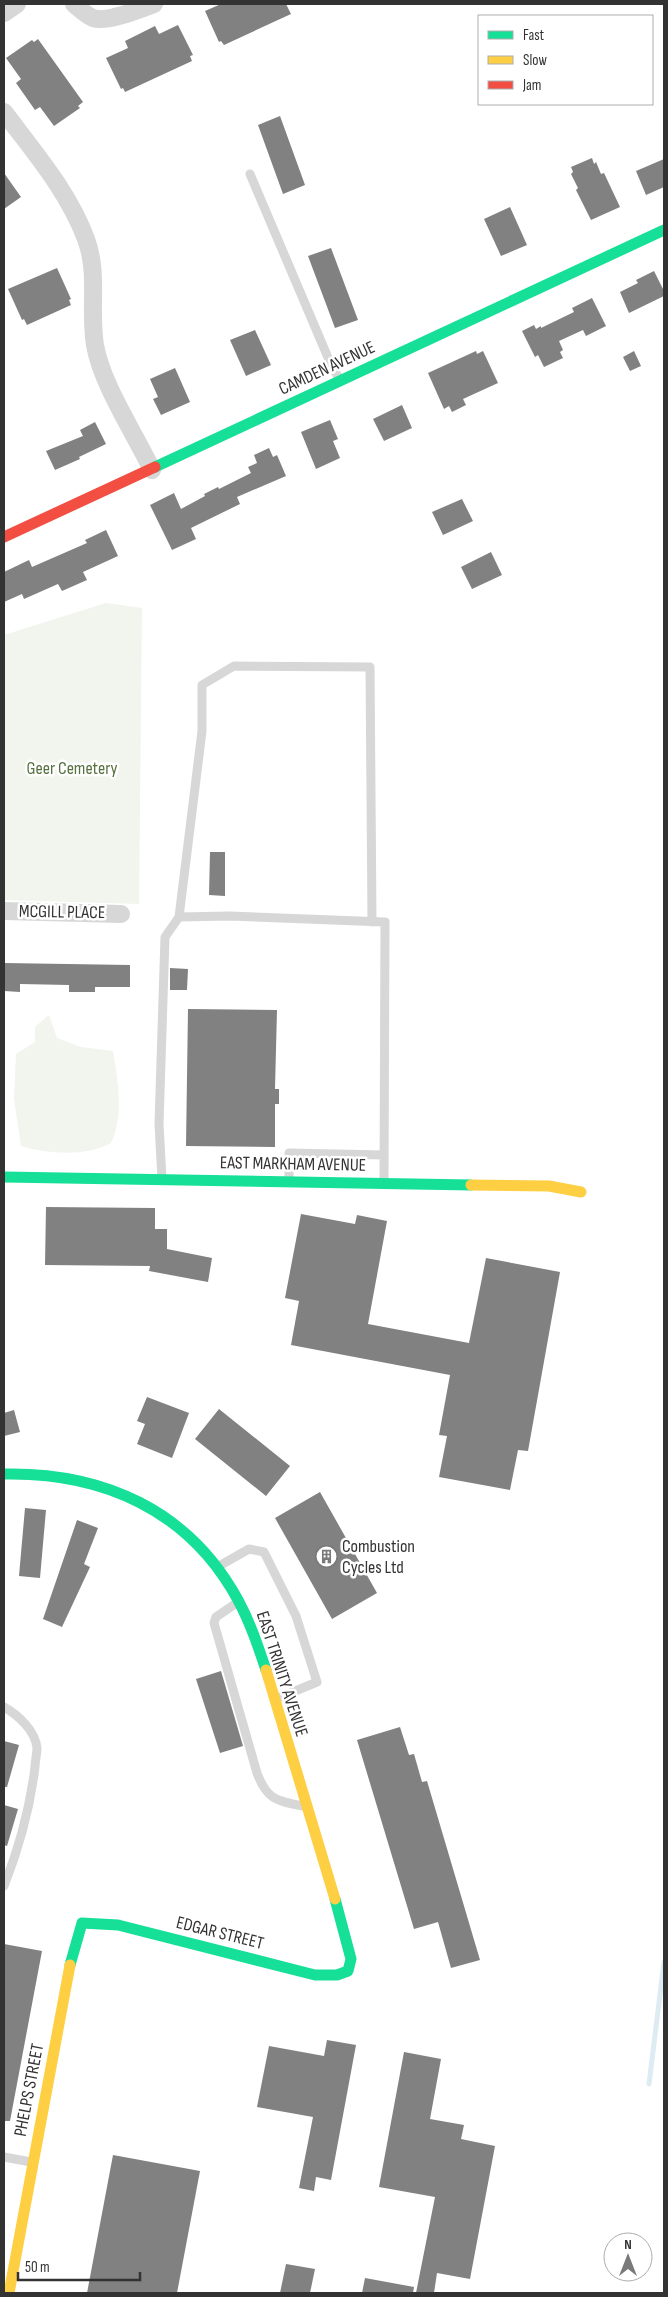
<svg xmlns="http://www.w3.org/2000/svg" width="668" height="2297" font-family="'Sofia Sans Condensed',sans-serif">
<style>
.green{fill:#f1f5ed}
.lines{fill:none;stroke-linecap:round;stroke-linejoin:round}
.stream{stroke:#ddebf3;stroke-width:5}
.building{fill:#818181}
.lane{stroke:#d7d7d7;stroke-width:9}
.street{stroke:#d7d7d7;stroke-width:18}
.fast{stroke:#16e098;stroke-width:11}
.slow{stroke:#ffcf43;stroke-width:11}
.jam{stroke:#f24e42;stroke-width:11}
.labels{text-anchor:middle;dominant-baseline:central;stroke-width:5;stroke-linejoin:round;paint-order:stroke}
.street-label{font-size:18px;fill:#333;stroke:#fff}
.park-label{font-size:18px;fill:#56703f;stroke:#fff}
.poi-label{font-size:18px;fill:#333;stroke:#fff;text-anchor:start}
</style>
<rect width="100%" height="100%" fill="#fff"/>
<path class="green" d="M106 603 142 608 139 904 4 900V635Z
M49 1015 57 1038 81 1047 113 1051C118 1083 124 1114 111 1143 85 1157 49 1154 21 1146L14 1099 16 1054 35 1042V1027Z"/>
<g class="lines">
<path class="stream" d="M649 2084 664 1962"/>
</g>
<path class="building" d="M221 4H286L291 14 224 45 221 41 219 42 205 11Z
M178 25 193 55 190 56 192 61 125 92 123 88 121 89 106 58 128 48 125 41 155 26 159 34Z
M38 39 83 102 78 106 80 108 54 126 40 107 35 110 16 83 21 79 6 58 32 40 34 42Z
M280 116 305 185 283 194 258 125Z
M592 158 594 164 596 162 601 174 604 173 620 207 591 220 576 190 578 188 571 174 573 172 571 167Z
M664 159V187L646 195 636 171Z
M4 173 21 197 4 209Z
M510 207 527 245 501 256 484 219Z
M331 248 358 320 335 328 308 256Z
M57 268 71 299 69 300 71 305 27 325 24 319 22 320 8 289Z
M654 271 664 291V296L629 313 620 292 638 283 636 280Z
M592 298 606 326 586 336 583 330 559 341 563 350 560 352 563 358 544 367 538 355 535 357 522 331 534 325 536 329 541 326V328L574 312 572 308Z
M255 330 271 365 246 376 230 340Z
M476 351 477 354 483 351 498 383 463 399 466 405 452 412 449 406 444 409 428 373Z
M634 351 641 366 630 371 623 357Z
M175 368 190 402 161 415 153 399 158 397 150 379Z
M402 405 412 428 384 441 373 419Z
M330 420 338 439 333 441 340 458 316 469 301 432Z
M95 422 106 444 79 457 80 459 55 470 46 451 83 436 80 430Z
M269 448 273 457 277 455 286 476 237 497 240 504 191 528 196 539 172 550 150 505 174 493 181 509 205 496 204 494 218 487 219 489 251 473 248 467 257 463 254 455Z
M462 499 473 521 443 535 432 512Z
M106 530 118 556 83 572 87 580 62 591 58 584 24 599 22 594 4 602V572L29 560 32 567 87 543 85 540Z
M491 552 502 575 472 589 461 567Z
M210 852H225V896L209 895Z
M4 963 130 965V987H95V992H69V985L20 984V992L4 991Z
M170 968 188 969 187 990H170Z
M188 1009 277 1010 275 1089H279V1104H275V1147L186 1146Z
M46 1207 155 1208V1229H167V1249L212 1258 208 1282 149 1271 150 1266 45 1265Z
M301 1214 355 1224 357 1215 387 1221 368 1324 469 1343 486 1258 560 1272 528 1451 518 1450 510 1490 439 1477 447 1436 439 1435 450 1375 291 1345 299 1301 285 1298Z
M147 1397 189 1413 172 1458 137 1444 145 1424 137 1421Z
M219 1409 290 1466 266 1496 195 1439Z
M14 1410 20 1432 4 1436V1413Z
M320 1492 377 1593 332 1619 275 1518Z
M25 1508 46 1510 40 1578 19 1576Z
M77 1520 98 1528 84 1564 90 1567 62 1627 43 1619Z
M221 1671 243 1746 220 1753 196 1679Z
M400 1727 409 1755 414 1754 422 1782 427 1781 480 1960 451 1968 438 1922 414 1929 357 1740Z
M4 1741 19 1745 7 1787H4Z
M4 1805 18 1809 7 1846 4 1845Z
M4 1944 42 1951 10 2121H4Z
M327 2040 356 2045 331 2180 316 2177 314 2191 299 2188 313 2117 257 2107 269 2046 324 2056Z
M404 2052 441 2059 430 2119 464 2125 461 2139 495 2146 470 2279 437 2273 434 2293H416L435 2197 379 2187Z
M113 2155 200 2171 177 2293H87Z
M286 2264 315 2269 310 2293H280Z
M365 2278 414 2287 413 2293H362Z"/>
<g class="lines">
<path class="lane" d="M250 174 332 367 339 378
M179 917 202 731V685L234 666 370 667 372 922
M162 1179 159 1124 165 937 179 917 230 916 385 922 384 1182
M289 1180V1153L384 1155
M219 1566 249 1549 264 1552 296 1616 317 1682 276 1699
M238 1602 216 1617 214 1623 257 1773C267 1800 277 1801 303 1806
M4 1707C18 1715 35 1730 37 1748 37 1754 35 1761 35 1767 30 1808 19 1848 4 1886
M4 2157 31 2162"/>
<path class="street" d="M74 4C80 9 86 15 93 18 107 23 140 9 154 4
M4 13 17 4
M4 112C34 152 68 191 86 239 99 274 89 309 95 345 102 385 134 432 152 470
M4 911 121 914"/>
<path class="fast" d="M155 467 664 230
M4 1177 471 1185
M4 1474C103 1472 189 1510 238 1600 250 1622 258 1646 266 1670
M70 1965 82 1923 118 1925 315 1975H337L348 1971 351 1959 335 1899"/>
<path class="slow" d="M471 1185 549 1186 581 1192
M266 1670 335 1899
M9 2293 70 1965"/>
<path class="jam" d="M4 537 155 467"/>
</g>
<defs>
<symbol id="building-ring" viewBox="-11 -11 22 22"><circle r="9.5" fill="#fff" stroke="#7a7a7a" stroke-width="1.5"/><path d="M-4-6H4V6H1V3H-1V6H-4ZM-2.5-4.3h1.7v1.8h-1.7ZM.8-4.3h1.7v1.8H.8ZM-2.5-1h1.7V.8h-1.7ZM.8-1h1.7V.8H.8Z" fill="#7a7a7a"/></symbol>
</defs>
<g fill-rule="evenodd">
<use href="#building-ring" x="314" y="1544" width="25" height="25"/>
</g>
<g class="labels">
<g class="street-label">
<text transform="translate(327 368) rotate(-25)">CAMDEN AVENUE</text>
<text transform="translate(62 912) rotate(1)">MCGILL PLACE</text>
<text transform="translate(293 1164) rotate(1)">EAST MARKHAM AVENUE</text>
<text transform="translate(282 1674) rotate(72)">EAST TRINITY AVENUE</text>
<text transform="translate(220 1933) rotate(14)">EDGAR STREET</text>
<text transform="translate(29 2090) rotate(-79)">PHELPS STREET</text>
</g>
<g class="park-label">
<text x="72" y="768">Geer Cemetery</text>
</g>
<g class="poi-label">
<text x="342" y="1546">Combustion<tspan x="342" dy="21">Cycles Ltd</tspan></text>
</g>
</g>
<rect width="668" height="2297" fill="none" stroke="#333333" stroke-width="10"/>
<rect x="478" y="15" width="175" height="90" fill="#ffffff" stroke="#adadad"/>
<rect x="488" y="31" width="25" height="8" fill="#16e098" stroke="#adadad"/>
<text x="523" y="40" font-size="15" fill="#333333">Fast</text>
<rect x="488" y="56" width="25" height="8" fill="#ffcf43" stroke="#adadad"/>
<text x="523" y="65" font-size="15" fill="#333333">Slow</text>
<rect x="488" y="81" width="25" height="8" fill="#f24e42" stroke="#adadad"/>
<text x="523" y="90" font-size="15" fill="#333333">Jam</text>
<g transform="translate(628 2257)"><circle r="24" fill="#ffffff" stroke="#adadad"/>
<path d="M0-4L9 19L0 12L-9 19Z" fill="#7a7a7a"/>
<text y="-8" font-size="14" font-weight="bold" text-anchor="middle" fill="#333333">N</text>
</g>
<path d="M18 2272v8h122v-8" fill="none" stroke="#333333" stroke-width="2.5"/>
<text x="25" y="2272" font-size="15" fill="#333333" stroke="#ffffff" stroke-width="4" paint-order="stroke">50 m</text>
</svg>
